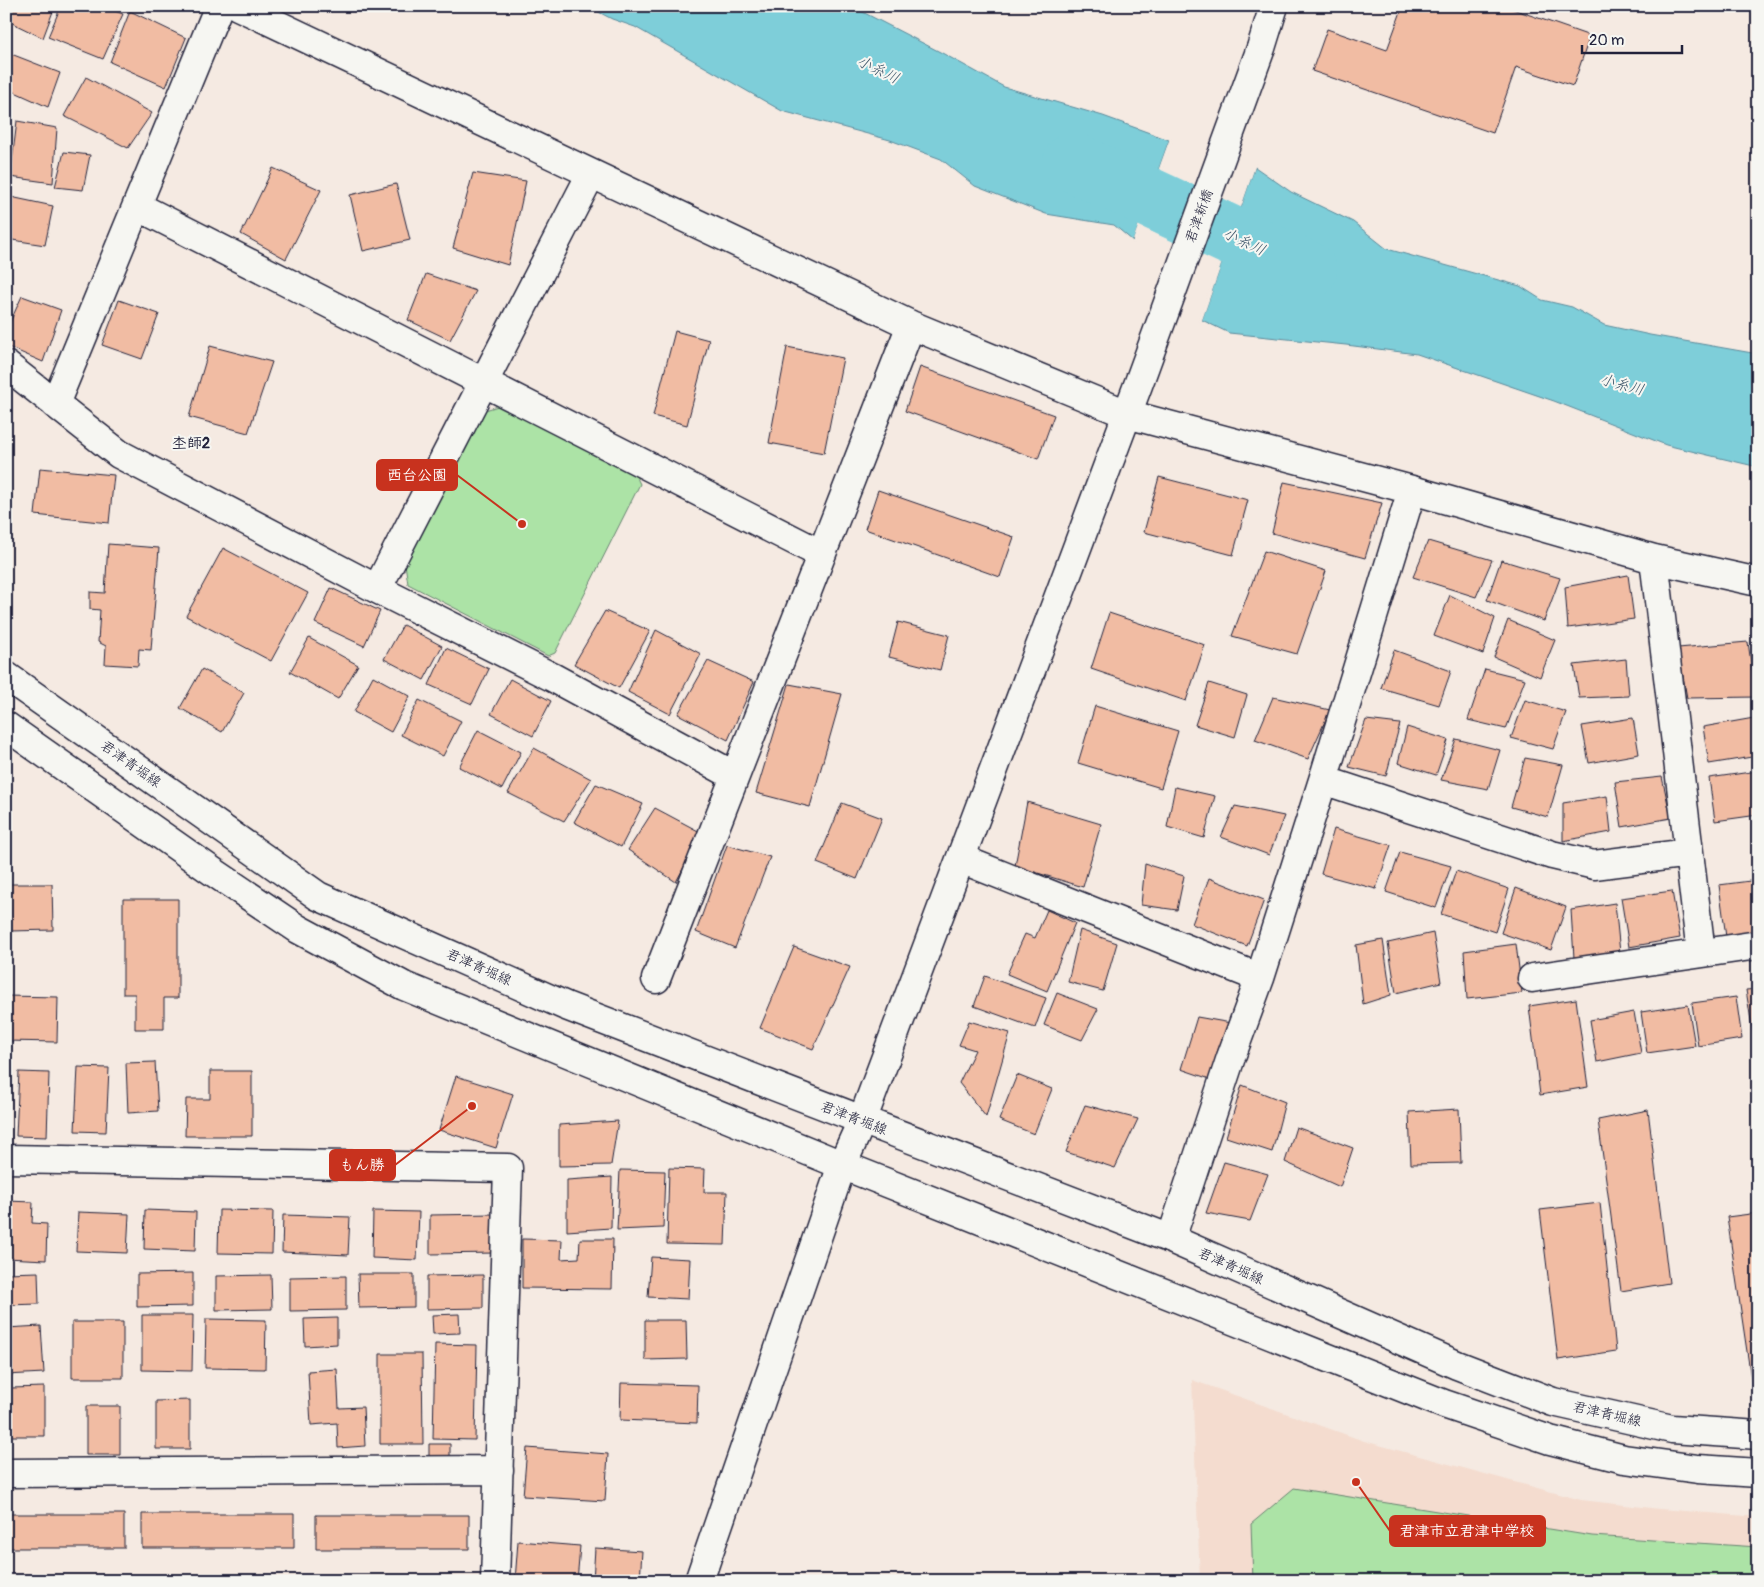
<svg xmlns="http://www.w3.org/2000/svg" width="1764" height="1587" font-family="Pangolin,'Klee One',sans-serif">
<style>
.built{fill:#f4dccf}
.green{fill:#ace3a6;stroke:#678270}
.water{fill:#7eced9;stroke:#59899a}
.pier{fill:#f5eae2}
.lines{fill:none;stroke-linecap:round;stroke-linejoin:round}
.river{stroke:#7eced9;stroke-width:60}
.building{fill:#f1bca3;stroke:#22223b}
.minor-casing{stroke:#22223b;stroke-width:31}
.tertiary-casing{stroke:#22223b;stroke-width:31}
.secondary-casing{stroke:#22223b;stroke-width:31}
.minor{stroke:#f6f6f2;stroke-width:28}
.tertiary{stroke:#f6f6f2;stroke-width:28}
.secondary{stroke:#f6f6f2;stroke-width:28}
.labels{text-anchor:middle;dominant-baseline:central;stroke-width:4;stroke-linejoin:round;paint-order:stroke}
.street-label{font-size:14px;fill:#22223b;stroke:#f6f6f2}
.water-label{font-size:15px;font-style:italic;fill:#3e566a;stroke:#f6f6f2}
.neighbourhood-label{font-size:15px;font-weight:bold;fill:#22223b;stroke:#f6f6f2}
.leader{fill:none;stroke:#c8321e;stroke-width:2}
.callout-dot{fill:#c8321e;stroke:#f6f6f2;stroke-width:2}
.callout{fill:#c8321e;stroke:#c8321e;stroke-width:2}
.callout-label{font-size:15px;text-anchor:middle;font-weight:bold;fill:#fff}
</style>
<rect width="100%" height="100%" fill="#f5eae2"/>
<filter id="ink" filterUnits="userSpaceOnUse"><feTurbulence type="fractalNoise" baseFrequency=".02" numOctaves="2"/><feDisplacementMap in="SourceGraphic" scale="10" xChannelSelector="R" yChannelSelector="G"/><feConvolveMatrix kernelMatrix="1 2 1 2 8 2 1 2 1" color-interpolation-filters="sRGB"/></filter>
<g filter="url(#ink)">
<path class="built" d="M1192 1380 1364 1441 1581 1500 1660 1509 1758 1517V1581H1200Z"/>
<path class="green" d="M501 405 636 476 640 484 555 653 548 656 408 584 405 564 479 412Z
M1294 1488 1592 1536 1758 1547V1581H1253L1251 1524Z"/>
<path class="water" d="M587 6H851L942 53 1004 87 1103 116 1169 140 1133 241 1114 225 1046 214 975 186 941 159 890 140 782 111 635 27 612 19Z
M1255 167 1291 192 1353 222 1387 249 1520 286 1542 300 1572 307 1604 325 1650 335 1758 354V467L1666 445 1554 401 1417 354 1346 345 1229 333 1202 320Z"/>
<path class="pier" d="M1170 138 1172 141 1135 242 1132 243Z
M1254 164H1256L1201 323 1199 320Z"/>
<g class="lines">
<path class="river" d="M1073 162 1307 271"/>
</g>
<path class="building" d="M6 6H55L43 38 6 20Z
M61 6H101L123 14 103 59 48 37Z
M1403 6H1504L1590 36 1573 86 1516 67 1493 133 1312 71 1327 29 1387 50Z
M130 11 186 38 166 87 110 62Z
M6 52 60 73 48 107 6 88Z
M86 77 152 113 128 148 64 116Z
M10 120 6 141V121Z
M17 121 57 128 53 183 10 177Z
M64 152 90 155 83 190 55 187Z
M273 168 321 190 286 259 241 234Z
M473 173 526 181 508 265 453 248Z
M396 184 410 240 363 251 350 195Z
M6 196 53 206 45 245 6 239Z
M426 274 476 291 450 340 408 320Z
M22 296 61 310 43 362 6 346V331Z
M119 300 159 314 142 359 102 345Z
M675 331 709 340 687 425 653 416Z
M210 346 272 362 248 433 189 417Z
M787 347 843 358 824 453 769 443Z
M920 367 1054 415 1038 459 905 411Z
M40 468 114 475 109 523 35 515Z
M1159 477 1248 500 1233 555 1144 532Z
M1284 482 1382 503 1365 558 1272 533Z
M878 490 1014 537 1000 577 865 529Z
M1428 541 1492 560 1476 597 1413 577Z
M108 544 159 548 151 650 139 649 138 666 105 664 106 646 98 642 100 610 90 609V592L105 593Z
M223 548 308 593 271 661 186 616Z
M1264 551 1326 571 1297 654 1232 636Z
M1501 560 1560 578 1544 621 1487 600Z
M1628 575 1634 619 1568 628 1565 587Z
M331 588 380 611 364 646 315 623Z
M1450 595 1495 618 1483 654 1434 636Z
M605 611 650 631 619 688 574 664Z
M1109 613 1205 645 1186 701 1091 669Z
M1508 620 1555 640 1540 677 1494 657Z
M898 622 949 635 940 670 889 657Z
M403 625 442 646 424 680 384 659Z
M656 630 701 654 670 714 628 692Z
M309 638 358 665 338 699 290 672Z
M1748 642 1756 697 1687 698 1678 648Z
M446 648 489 669 472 704 429 685Z
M1394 650 1451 671 1439 705 1381 688Z
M1626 659 1629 696 1579 698 1574 665Z
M708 661 754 682 728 740 678 714Z
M202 669 244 693 222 732 180 708Z
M1485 669 1525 679 1506 729 1468 720Z
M373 676 410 696 391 732 354 712Z
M510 679 551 701 533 736 491 714Z
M1209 683 1247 695 1235 737 1195 725Z
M789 684 842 694 810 807 756 793Z
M1273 697 1330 710 1308 759 1255 740Z
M419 700 461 721 443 756 401 735Z
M1525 700 1566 712 1553 749 1511 738Z
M1095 706 1178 731 1161 788 1078 763Z
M1633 718 1639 754 1589 763 1582 726Z
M1754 718 1758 740V756L1709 764 1703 727Z
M1366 720 1400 724 1386 776 1349 767Z
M1407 727 1448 740 1436 775 1398 763Z
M478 730 521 752 502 789 459 767Z
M1456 739 1500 750 1488 789 1441 780Z
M534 748 591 779 564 821 508 793Z
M1525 758 1563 765 1548 817 1511 807Z
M1758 771V815L1715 821 1709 778Z
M1662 777 1671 818 1622 827 1615 782Z
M596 784 643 804 621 847 574 822Z
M1175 787 1215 796 1204 838 1167 827Z
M1607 796 1611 832 1563 841V803Z
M1027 802 1101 824 1083 887 1015 866Z
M842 803 882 818 857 879 817 863Z
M1235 806 1284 816 1269 855 1221 837Z
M655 808 702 833 676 882 628 850Z
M1334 829 1391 845 1376 889 1321 874Z
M727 845 770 857 735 948 696 932Z
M1400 852 1451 866 1436 908 1386 892Z
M1145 864 1184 876 1177 910 1141 905Z
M1456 871 1509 889 1495 932 1441 914Z
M1209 878 1264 900 1247 946 1192 924Z
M1758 880V933L1726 937 1719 885Z
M9 884H52L53 930 10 931Z
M1516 888 1566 907 1551 950 1501 933Z
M1672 891 1680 938 1629 947 1621 898Z
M123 899H178V998H164V1029H135V994H123Z
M1615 903 1620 953 1574 958 1571 910Z
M1047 910 1075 923 1047 991 1007 974 1025 934 1035 938Z
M1080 930 1117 943 1103 991 1068 982Z
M1433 933 1441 982 1396 993 1388 943Z
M1383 940 1391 995 1363 1004 1356 945Z
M1516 944 1522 993 1467 999 1464 951Z
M794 947 850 967 813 1049 760 1028Z
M985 976 1046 998 1035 1028 974 1006Z
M1758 989V1038L1754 1039 1746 990Z
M1057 993 1098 1009 1082 1040 1044 1025Z
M6 996 58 997 57 1042 6 1041Z
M1736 997 1742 1039 1698 1046 1692 1003Z
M1576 999 1588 1087 1540 1095 1529 1006Z
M1688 1005 1695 1046 1647 1053 1641 1012Z
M1634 1012 1641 1053 1597 1062 1590 1020Z
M1197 1017 1231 1023 1213 1080 1181 1069Z
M969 1021 1010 1033 986 1117 959 1083 975 1050 959 1045Z
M155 1062 158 1111 128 1113 126 1063Z
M78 1067 109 1068 106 1132 75 1131Z
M210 1071H252V1136H185L186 1099H210Z
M19 1072 49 1073 47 1137 16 1136Z
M1017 1075 1052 1089 1034 1134 999 1120Z
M456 1076 513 1094 496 1148 439 1130Z
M1242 1085 1285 1102 1272 1152 1226 1137Z
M1085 1105 1138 1119 1115 1168 1066 1152Z
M1459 1109 1461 1163 1411 1164 1409 1112Z
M1648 1110 1669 1283 1621 1291 1598 1120Z
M618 1121 611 1165 559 1166V1125Z
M1296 1127 1353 1148 1340 1187 1285 1162Z
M1224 1162 1268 1174 1250 1221 1206 1213Z
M669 1168 705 1169 704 1192H727L725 1245 667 1244Z
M620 1170 665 1171 663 1228 617 1230Z
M612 1177 611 1228 567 1231V1180Z
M6 1201 33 1202 32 1223 47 1224 46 1260 6 1258Z
M1600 1203 1616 1351 1558 1360 1540 1210Z
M145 1210 196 1212 195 1251 144 1249Z
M219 1210 273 1211 272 1254 218 1253Z
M373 1211 419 1212 417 1260 372 1258Z
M78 1212 129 1214 127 1253 76 1251Z
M1758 1213V1412H1756L1727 1217Z
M495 1214V1253L430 1254V1215Z
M283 1215 350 1217 348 1255 282 1252Z
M522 1239 562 1240 561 1259 579 1258 580 1239H613L612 1289 522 1288Z
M651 1257 690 1259 688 1299 648 1297Z
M38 1272 39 1304 6 1305V1273Z
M193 1273V1306L137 1307V1274Z
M358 1274H414V1307L359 1308Z
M271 1275 272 1309 216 1310V1276Z
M483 1275V1308L427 1309V1276Z
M346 1276V1310L290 1311V1277Z
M459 1314 460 1333 433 1334 432 1315Z
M142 1315H193L192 1371 142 1370Z
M337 1318V1344L305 1346 304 1319Z
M206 1319 266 1320 265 1369 205 1368Z
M645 1320H686L687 1359 645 1360Z
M72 1322H123V1378H72Z
M41 1326 44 1373 6 1375V1328Z
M435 1344 477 1345 475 1440 433 1439Z
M380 1354H422L423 1444H380Z
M337 1369 339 1408 363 1407 365 1446 338 1448 337 1423 311 1425 308 1371Z
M621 1383 698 1385 697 1423 620 1420Z
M44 1387V1436H11V1388Z
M190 1400V1449H156V1401Z
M86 1406H120V1455H86Z
M429 1444H450V1457H429Z
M527 1448 608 1454 605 1501 523 1496Z
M6 1514H124V1548H6Z
M142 1514H294V1548H142Z
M316 1515H469V1549H316Z
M518 1541 580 1546 577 1581H515Z
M595 1548 642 1551 640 1581H593Z"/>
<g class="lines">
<defs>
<path id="minor" d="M238 6 911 325 1127 414 1412 490 1654 559 1758 582
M137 206 821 554
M6 365 119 454 377 589 552 677 735 776
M55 404 219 6
M1654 559 1701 953
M377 589 591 174
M1323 780 1552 855 1594 865 1689 853
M961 859 1260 978
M1532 978 1758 945
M656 979 911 325
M6 1159 508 1168 495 1581
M1171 1239 1231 1057 1260 978 1323 780 1412 490
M6 1473 499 1470"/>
<path id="tertiary" d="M699 1581 842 1165 862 1121 1138 385 1261 48 1274 6"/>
<path id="secondary" d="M6 676 318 896 566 1006 1171 1239 1457 1365 1553 1402 1672 1429 1758 1435
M6 726 212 871 298 929 404 986 842 1165 1444 1404 1550 1440 1624 1459 1698 1469 1758 1473"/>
</defs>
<use href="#minor" class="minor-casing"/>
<use href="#tertiary" class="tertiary-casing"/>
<use href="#secondary" class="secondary-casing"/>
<use href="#minor" class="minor"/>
<use href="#tertiary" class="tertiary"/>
<use href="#secondary" class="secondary"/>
</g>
</g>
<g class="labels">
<g class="street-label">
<text transform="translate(1199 216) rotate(-70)">君津新橋</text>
<text transform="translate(131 764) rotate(35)">君津青堀線</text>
<text transform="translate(479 967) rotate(24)">君津青堀線</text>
<text transform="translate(854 1118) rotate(21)">君津青堀線</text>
<text transform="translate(1231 1266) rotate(24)">君津青堀線</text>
<text transform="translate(1607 1414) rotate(13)">君津青堀線</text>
</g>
<g class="water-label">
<text transform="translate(878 70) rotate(26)">小糸川</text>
<text transform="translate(1244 242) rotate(25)">小糸川</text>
<text transform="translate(1622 385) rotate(15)">小糸川</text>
</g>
<g class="neighbourhood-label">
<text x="191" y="443">杢師2</text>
</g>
</g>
<path class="leader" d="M522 524L457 475M472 1106L395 1165M1356 1482L1390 1531"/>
<g class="callout-dot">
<circle cx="522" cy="524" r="5"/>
<circle cx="472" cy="1106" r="5"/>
<circle cx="1356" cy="1482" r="5"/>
</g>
<g class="callout">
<rect x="377" y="460" width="80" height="30" rx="5"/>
<rect x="330" y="1150" width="65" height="30" rx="5"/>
<rect x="1390" y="1516" width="155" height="30" rx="5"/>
</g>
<g class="callout-label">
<text x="417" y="480">西台公園</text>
<text x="362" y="1170">もん勝</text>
<text x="1467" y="1536">君津市立君津中学校</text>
</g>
<rect width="1764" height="1587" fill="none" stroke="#f6f6f2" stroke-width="25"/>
<rect x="12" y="12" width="1739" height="1562" fill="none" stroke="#22223b" stroke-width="2" filter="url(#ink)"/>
<path d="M1582 45v8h100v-8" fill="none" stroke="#22223b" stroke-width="2.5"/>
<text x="1589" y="45" font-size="15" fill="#22223b" stroke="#f6f6f2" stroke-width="4" paint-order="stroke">20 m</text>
</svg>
